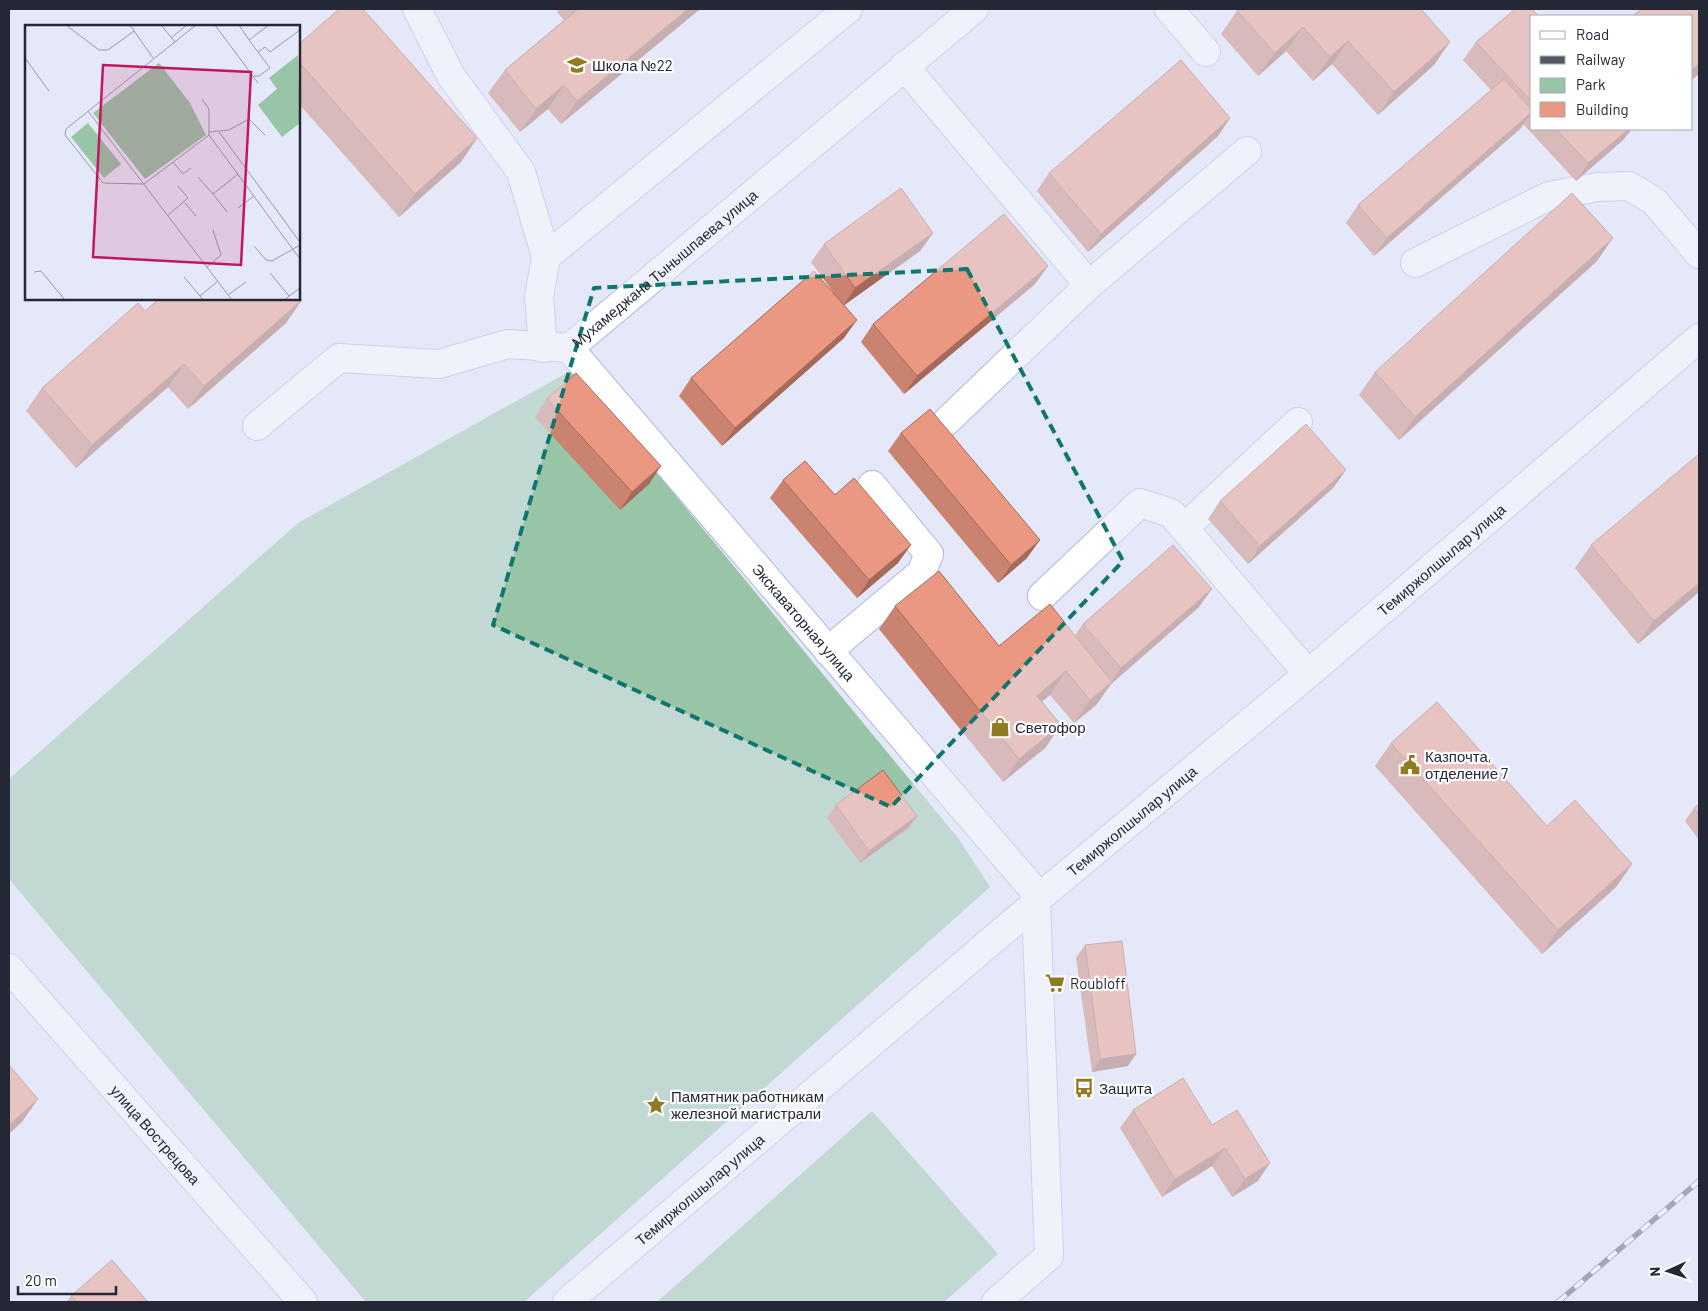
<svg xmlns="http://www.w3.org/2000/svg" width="1708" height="1311" font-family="Barlow,sans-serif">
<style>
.green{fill:#98c5a7}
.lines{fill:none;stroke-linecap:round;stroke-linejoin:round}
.minor-casing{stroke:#afb7dd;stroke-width:30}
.minor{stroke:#fff;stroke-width:28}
.rail-casing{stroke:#545766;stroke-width:5.5}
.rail{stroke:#fff;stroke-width:4;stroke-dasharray:11;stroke-linecap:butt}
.wall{fill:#ca8370}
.shaded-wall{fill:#a46a5b}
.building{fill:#eb9882;stroke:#a46a5b}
.marked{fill:none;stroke:#0f766e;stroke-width:4;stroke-dasharray:10 6;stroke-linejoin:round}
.labels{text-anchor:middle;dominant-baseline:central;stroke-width:4.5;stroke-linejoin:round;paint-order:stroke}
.poi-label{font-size:15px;fill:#242736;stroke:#fff;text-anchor:start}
.street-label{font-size:15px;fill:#242736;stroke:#fff}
.inset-road{fill:none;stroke:#979baa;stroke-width:1}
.view{fill:#c2185b;fill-opacity:0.15;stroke:#c2185b;stroke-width:2.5}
.inset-edge{fill:none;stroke:#242736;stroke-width:2.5}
</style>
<rect width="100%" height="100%" fill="#e4e8f8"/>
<path class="green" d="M572 370 958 838 990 887 524 1302H366L9 879V779L298 523Z
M872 1111 998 1254 944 1302H657Z"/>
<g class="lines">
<defs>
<g id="minor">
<path d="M417 9 451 76 521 172 546 257 539 297 543 348"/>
<path d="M1169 9 1206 52"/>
<path d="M904 66 1089 285 947 421"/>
<path d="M546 257 848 9"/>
<path d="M1415 263 1549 196 1598 187 1629 186 1654 201 1699 254"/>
<path d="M1089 285 1247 151"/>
<path id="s1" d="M569 348 1038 895"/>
<path id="s2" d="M257 426 339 358 439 364 508 344 569 348 974 9"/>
<path d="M1184 528 1298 422"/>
<path d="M1042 596 1140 503 1171 513 1308 674"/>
<path d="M828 651 921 573 929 554 872 485"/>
<path id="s3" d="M9 968 303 1302"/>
<path id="s4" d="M567 1302 1036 903 1038 895 1041 896 1308 674 1699 338"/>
<path d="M996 1302 1049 1256 1036 903"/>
</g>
</defs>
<use href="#minor" class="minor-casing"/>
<use href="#minor" class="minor"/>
<defs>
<path id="rail" d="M1558 1302 1699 1181"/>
</defs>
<use href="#rail" class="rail-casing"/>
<use href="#rail" class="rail"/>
</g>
<path class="wall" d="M559 9H700L561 124 548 109 520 132 488 93 505 70 564 20 557 12Z
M1240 9 1434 65 1378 115 1332 64 1313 81 1286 51 1258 76 1221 34 1237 11Z
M1532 16V129H1632L1623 140 1576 181 1523 124 1520 129 1374 256 1346 223 1358 205 1491 90 1463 60 1476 42Z
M299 44 477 138 461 162 399 217 299 104Z
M1230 118 1218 136 1088 252 1037 191 1049 173Z
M933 233 920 251 844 305V338L722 446 679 396 691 378 833 292 811 262 824 244Z
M1597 261 1399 440 1359 395 1375 372Z
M1048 266 1035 284 904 394 861 342 873 324Z
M156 299H299L286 323 188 409 168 387 76 468 26 411 42 388 145 311 158 300Z
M547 399 649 484 620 510 535 417Z
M901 433 1027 558 998 583 888 451Z
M783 480 835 495 898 563 857 598 770 498Z
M1334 487 1248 564 1208 519 1220 501Z
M1591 545 1699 592 1638 644 1575 568Z
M895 606 999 646 1075 635 1083 624 1199 607 1111 684 1096 705 1074 723 1050 695 1042 701 1061 725 1045 748 1003 782 879 629Z
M1391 743 1547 826 1632 864 1616 887 1542 954 1375 766Z
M1699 804V840L1685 821 1694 808Z
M836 805 917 816 908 828 860 863 827 818Z
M1085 945 1128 1066 1092 1072 1076 958Z
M1133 1110 1212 1125 1258 1181 1232 1197 1212 1166 1162 1197 1120 1128Z
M71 1296 148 1302H66Z"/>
<path class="shaded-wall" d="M688 9H700L561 124 577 101Z
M1303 27 1286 51 1258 76 1275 53Z
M1348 41 1332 64 1313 81 1330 57Z
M1450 42 1434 65 1378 115 1394 92Z
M1699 64V74L1692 80V70Z
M564 85 548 109 520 132 536 109Z
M1532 112 1520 129 1374 256 1387 238Z
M1230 118 1218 136 1088 252 1101 234Z
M1629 129H1632L1623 140 1576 181 1588 163Z
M477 138 461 162 399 217 415 194Z
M933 233 920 251 843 306 855 288Z
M1613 238 1597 261 1399 440 1415 417Z
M1048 266 1035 284 904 394 917 376Z
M302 300 286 323 188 409 204 386Z
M857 320 844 338 722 446 735 428Z
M184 364 168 387 76 468 92 445Z
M661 466 649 484 620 510 632 492Z
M1346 470 1334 487 1248 564 1260 546Z
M1040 540 1027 558 998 583 1011 565Z
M911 545 898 563 857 598 869 580Z
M1699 583V592L1638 644 1654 621Z
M1212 589 1199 607 1111 684 1096 705 1074 723 1090 700 1110 684 1121 668Z
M1066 671 1050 695 1021 719 1037 696Z
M1061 725 1045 748 1003 782 1019 759Z
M917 816 908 828 860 863 869 851Z
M1632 864 1616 887 1542 954 1558 930Z
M1136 1054 1128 1066 1092 1072 1100 1059Z
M38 1099 22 1122 9 1134V1125Z
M1225 1148 1212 1166 1162 1197 1175 1179Z
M1270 1163 1258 1181 1232 1197 1245 1179Z"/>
<path class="building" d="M339 9H363L477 138 415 194 299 62V44Z
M578 9H688L577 101 564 85 536 109 505 70Z
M1240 9H1421L1450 42 1394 92 1348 41 1330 57 1303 27 1275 53 1237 11Z
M1515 9H1532L1539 16H1532V102L1476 42Z
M1642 9H1699V64L1692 70V16H1632Z
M1181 60 1230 118 1101 234 1049 173Z
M1504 79 1532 110V112L1387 238 1358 205Z
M1556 129H1629L1588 163Z
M901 188 933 233 855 288 824 244Z
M1572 193 1613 238 1415 417 1375 372Z
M1004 214 1048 266 917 376 873 324Z
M814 271 857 320 735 428 691 378Z
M299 296 302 300 204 386 184 364 92 445 42 388 138 303 145 311 159 299H299Z
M576 373 661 466 632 492 547 399Z
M930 409 1040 540 1011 565 901 433Z
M1306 424 1346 470 1260 546 1220 501Z
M1699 454V583L1654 621 1591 545Z
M805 461 835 495 854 478 911 545 869 580 783 480Z
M1173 545 1212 589 1121 668 1083 624Z
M939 571 999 646 1050 604 1112 682 1090 700 1066 671 1037 696 1061 725 1019 759 895 606Z
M1437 702 1547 826 1575 800 1632 864 1558 930 1391 743Z
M883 770 917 816 869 851 836 805Z
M1699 804V816L1694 808Z
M1122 941 1136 1054 1100 1059 1085 945Z
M9 1065 38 1099 9 1125Z
M1183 1078 1212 1125 1237 1110 1270 1163 1245 1179 1225 1148 1175 1179 1133 1110Z
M112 1260 148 1302H77L71 1296Z"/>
<path d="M0 0H1708V1311H0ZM967 269 1123 561 891 807 493 625 594 288Z" fill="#e4e8f8" fill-opacity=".55" fill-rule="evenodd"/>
<path class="marked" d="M967 269 1123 561 891 807 493 625 594 288Z"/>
<defs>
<symbol id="school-bare" viewBox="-9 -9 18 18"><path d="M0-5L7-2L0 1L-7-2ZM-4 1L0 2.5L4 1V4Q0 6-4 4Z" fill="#907b22" stroke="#fff" stroke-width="2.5" paint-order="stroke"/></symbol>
<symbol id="shop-bare" viewBox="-9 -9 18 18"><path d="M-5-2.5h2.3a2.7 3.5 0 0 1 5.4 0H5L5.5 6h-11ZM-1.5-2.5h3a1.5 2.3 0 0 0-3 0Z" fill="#907b22" stroke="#fff" stroke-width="2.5" paint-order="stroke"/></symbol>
<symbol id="civic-bare" viewBox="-9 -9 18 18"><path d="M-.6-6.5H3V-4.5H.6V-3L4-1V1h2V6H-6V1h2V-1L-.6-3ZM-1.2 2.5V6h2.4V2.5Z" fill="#907b22" stroke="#fff" stroke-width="2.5" paint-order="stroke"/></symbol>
<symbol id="supermarket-bare" viewBox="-9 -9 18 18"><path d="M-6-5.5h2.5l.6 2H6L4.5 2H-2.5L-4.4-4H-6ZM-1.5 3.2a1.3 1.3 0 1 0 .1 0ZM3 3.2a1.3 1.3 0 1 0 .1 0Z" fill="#907b22" stroke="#fff" stroke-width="2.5" paint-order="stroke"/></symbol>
<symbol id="bus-bare" viewBox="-9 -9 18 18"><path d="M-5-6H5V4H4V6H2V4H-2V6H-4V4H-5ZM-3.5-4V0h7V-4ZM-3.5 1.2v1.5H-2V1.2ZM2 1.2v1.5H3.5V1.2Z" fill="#907b22" stroke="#fff" stroke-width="2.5" paint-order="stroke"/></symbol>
<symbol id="sight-bare" viewBox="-9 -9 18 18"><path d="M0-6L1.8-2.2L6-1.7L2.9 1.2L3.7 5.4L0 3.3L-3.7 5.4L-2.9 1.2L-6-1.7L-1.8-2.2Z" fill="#907b22" stroke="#fff" stroke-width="2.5" paint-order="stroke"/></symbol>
</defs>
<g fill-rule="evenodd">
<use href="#school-bare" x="563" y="51" width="28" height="28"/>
<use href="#shop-bare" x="986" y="713" width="28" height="28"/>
<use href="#civic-bare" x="1396" y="751" width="28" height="28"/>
<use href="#supermarket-bare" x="1041" y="969" width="28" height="28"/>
<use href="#bus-bare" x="1070" y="1074" width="28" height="28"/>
<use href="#sight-bare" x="642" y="1091" width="28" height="28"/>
</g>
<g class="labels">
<g class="poi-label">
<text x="592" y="65">Школа №22</text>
<text x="1015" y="727">Светофор</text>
<text x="1425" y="756">Казпочта,<tspan x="1425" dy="17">отделение 7</tspan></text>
<text x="1070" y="983">Roubloff</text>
<text x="1099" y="1088">Защита</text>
<text x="671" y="1096">Памятник работникам<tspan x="671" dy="17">железной магистрали</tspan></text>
</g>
<g class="street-label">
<text stroke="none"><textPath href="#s2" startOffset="464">Мухамеджана Тынышпаева улица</textPath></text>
<text stroke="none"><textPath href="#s4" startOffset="1150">Темиржолшылар улица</textPath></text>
<text stroke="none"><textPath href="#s1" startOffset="361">Экскаваторная улица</textPath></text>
<text stroke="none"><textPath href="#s4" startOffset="745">Темиржолшылар улица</textPath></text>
<text stroke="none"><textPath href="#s3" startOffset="222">улица Вострецова</textPath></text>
<text stroke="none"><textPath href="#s4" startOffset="174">Темиржолшылар улица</textPath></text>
</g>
</g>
<g transform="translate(25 25)">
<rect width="275" height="275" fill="#e4e8f8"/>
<path d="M273 30 275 98 257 112 233 80 252 64 244 53ZM134 38 165 78 181 110 120 154 68 88ZM63 98 96 139 79 153 46 112Z" fill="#98c5a7"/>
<path class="inset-road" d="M41 0 74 25H83L109 6M105 0 128 33M136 0 150 17M190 0 233 58M214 0 224 15 244 0M146 13 162 0M224 15 233 27M0 33 24 66M228 51H234L245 43 233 27 240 22 245 27 275 5M177 74 184 84V110L275 234M63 86 207 275M184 107 204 105 224 94 240 110M194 107 275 217M148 137 158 149 166 143M173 152 188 169 213 149M118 159 78 158 40 110 41 104 171 0M119 159 184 110M188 169 202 187M160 178 171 191M213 183 229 171M142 191 163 173 153 161M229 221 241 235 247 236 275 220M182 242 196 230 188 205M9 247 16 246 40 275M245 248 264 271M159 252 175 271M203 270 221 257M178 275 175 271 193 256M259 275 275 263"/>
<path class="view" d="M78 40 226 47 216 240 68 232Z"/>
<rect width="275" height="275" class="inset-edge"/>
</g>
<rect width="1708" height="1311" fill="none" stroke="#242736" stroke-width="20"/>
<rect x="1530" y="15" width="162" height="115" fill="#ffffff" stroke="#a7a9af"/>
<rect x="1540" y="31" width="25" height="8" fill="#ffffff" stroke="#a7a9af"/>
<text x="1576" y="40" font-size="15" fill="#242736">Road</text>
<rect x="1540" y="56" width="25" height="8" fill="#545766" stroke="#a7a9af"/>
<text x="1576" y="65" font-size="15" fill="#242736">Railway</text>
<rect x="1540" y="78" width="25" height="15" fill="#98c5a7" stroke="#a7a9af"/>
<text x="1576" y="90" font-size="15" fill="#242736">Park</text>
<rect x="1540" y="102" width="25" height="15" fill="#eb9882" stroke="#a7a9af"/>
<text x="1576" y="115" font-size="15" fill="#242736">Building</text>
<g transform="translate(1668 1271) rotate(267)" stroke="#ffffff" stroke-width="4" paint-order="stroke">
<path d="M0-4L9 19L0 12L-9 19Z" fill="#242736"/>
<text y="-8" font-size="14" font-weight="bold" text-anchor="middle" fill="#242736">N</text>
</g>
<path d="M18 1286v8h98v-8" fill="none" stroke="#242736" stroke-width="2.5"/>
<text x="25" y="1286" font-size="15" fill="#242736" stroke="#ffffff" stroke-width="4" paint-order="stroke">20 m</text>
</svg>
